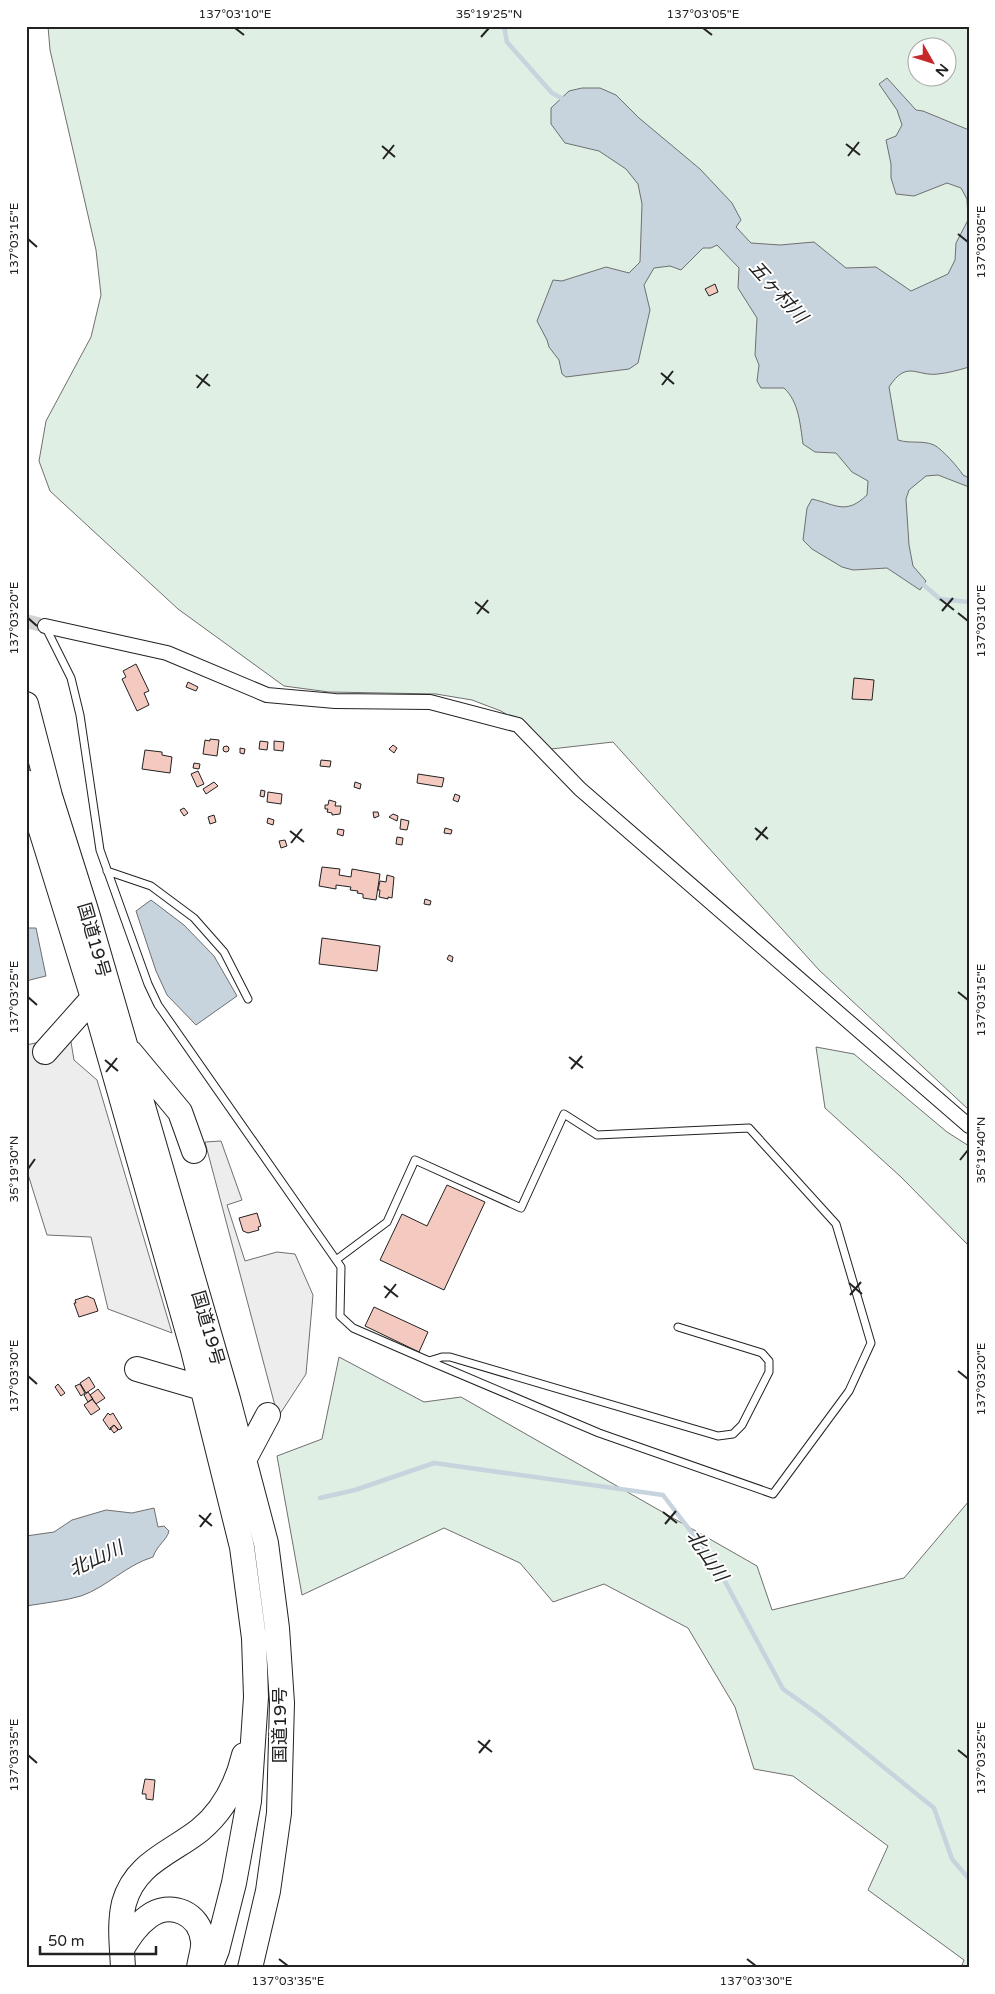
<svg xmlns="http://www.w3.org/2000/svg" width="995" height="1994" font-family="'Varela Round','Noto Sans JP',sans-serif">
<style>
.green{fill:#e0efe3;stroke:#6f6f6f;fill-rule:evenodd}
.parking{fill:#ededed;stroke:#6f6f6f}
.water{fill:#c7d3dd;stroke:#6f6f6f}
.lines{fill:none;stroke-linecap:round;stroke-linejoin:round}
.stream{stroke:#c7d3dd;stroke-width:4.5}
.building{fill:#f3c9c0;stroke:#222}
.minor-tunnel{stroke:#d3d3d3;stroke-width:14;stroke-dasharray:14 7;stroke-linecap:butt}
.service-casing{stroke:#222;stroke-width:9}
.minor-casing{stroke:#222;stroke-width:16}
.trunk-casing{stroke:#222;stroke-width:26}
.service{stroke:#fff;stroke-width:7}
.minor{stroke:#fff;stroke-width:14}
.trunk{stroke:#fff;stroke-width:24}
.ticks{fill:none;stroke:#222;stroke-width:2}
.labels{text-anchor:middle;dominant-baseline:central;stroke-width:4;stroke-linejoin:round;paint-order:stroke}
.street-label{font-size:18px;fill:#222;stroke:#fff}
.water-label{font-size:19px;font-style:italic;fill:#222;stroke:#fff}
.neatline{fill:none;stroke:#222;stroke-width:2}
.ticks-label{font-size:12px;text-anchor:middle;fill:#222}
</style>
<rect width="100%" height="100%" fill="#fff"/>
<path class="green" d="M48 26H969V1110L819 970 613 742 551 749 526 726 501 711 472 700 436 694 329 692 284 686 178 609 50 491 39 461 46 421 91 337 101 295 96 250 50 50ZM918 48H948V78H918Z
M816 1047 854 1054 947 1132 969 1146V1246L901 1177 825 1108Z
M339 1357 424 1402 461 1397 757 1566 772 1610 904 1578 969 1501V1968H961L964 1960 868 1890 888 1846 793 1776 754 1769 735 1707 688 1628 604 1584 553 1602 520 1563 444 1528 302 1595 277 1456 322 1439Z"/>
<path class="parking" d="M70 1036 74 1060 97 1080 172 1333 108 1309 91 1237 47 1235 26 1168V1045Z
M221 1141 242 1200 227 1205 245 1261 277 1252 295 1254 313 1295 306 1374 278 1417 205 1142Z"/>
<path class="water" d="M887 78 916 110 923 111 969 130V367C959 370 948 373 938 374 917 377 907 359 889 387L898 440C910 444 923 440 934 445 942 449 958 467 963 475L969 478V487L938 475 926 476 909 490 906 499 909 545 913 566 926 581 920 590 887 568 853 570 842 567 812 549 803 540 807 508 812 499C837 505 846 515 867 495L868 481 852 472 836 453 815 452 803 444C800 424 799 402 784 388H761L757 381 759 365 755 355 757 318 738 288 739 268 717 245 711 248H703L681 270 670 266 654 268 644 285 650 310 638 363 629 369 566 377 562 374 559 360 549 347 547 340 537 321 553 280 562 281 606 267 629 273 640 262 642 204 638 184 626 169 599 151 565 143 551 124V108L569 91 582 88H600L616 95 639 118 700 169 732 203 741 220 736 227 751 243 780 245 814 242 846 268 876 267 911 291 948 274 955 260 956 243 968 220 967 199 961 188 947 183 914 196 896 194 891 178V164L886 140 896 136 902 125 897 110 879 84Z
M151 900 184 925 214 956 237 996 196 1025 167 995 156 971 136 911Z
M26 928H36L46 976 26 981Z
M154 1508 158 1527 164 1526 169 1531C167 1540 157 1545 153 1557 126 1565 107 1587 81 1596 64 1601 44 1603 26 1606V1536L54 1532 72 1520 106 1510 132 1513Z"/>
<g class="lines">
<path class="stream" d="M504 26 507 42 552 93 565 100
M919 581 940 599 969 602
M320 1498 355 1490 434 1463 663 1495 715 1563 783 1689 818 1714 934 1808 952 1859 969 1879"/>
</g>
<path class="building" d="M715 284 718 292 709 296 705 289Z
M136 664 149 691 144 693 149 705 137 711 122 679 126 677 123 671Z
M854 678 874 680 872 700 852 699Z
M188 682 198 687 196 691 186 687Z
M210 739 219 740 217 756 203 754 205 740 210 741Z
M260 741 268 742 267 750 259 749Z
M274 741 284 742 283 751 274 750Z
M393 745 397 748 394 753 389 749Z
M223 749a3 3 0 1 1 6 0a3 3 0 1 1-6 0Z
M240 748 245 749 244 754 240 753Z
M145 750 162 752V755L172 757 170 773 142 769Z
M321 760 331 761 330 767 320 766Z
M194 763 200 764 199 769 193 768Z
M198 771 204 784 197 787 191 774Z
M418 774 444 778 442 787 417 783Z
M214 782 218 786 206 794 203 789Z
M355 782 361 784 360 789 354 787Z
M261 790 265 791 264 797 260 796Z
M268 792 282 794 281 804 267 802Z
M455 794 460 796 458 802 453 800Z
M329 800 336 802 335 806H341L340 814 332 815V813L327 812 328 809H325V805H328Z
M184 808 188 813 184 816 180 810Z
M373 812H378L379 816 374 818Z
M393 814 398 816 397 821 389 817Z
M214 815 216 822 210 824 208 817Z
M268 818 274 820 273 825 267 823Z
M401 819 409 821 407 830 400 829Z
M445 828 452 830 451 834 444 833Z
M338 829 344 830 343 836 337 834Z
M397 837 403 838 402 845 396 844Z
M285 840 287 846 281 848 279 841Z
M322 867 340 869 339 875 351 877 352 869 380 874 376 900 363 898V894L357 893 358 891 350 890 351 887 336 885V889L319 886Z
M387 875 394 877 392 898 388 897V899L379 897 380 890H378L380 881 386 882Z
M425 899 431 901 430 905 424 904Z
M322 938 380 946 377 971 319 964Z
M449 955 453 957 452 962 447 959Z
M447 1185 485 1202 444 1290 380 1260 402 1214 427 1226Z
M257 1213 261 1226 258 1227 259 1230 248 1233 243 1231 239 1218Z
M87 1296 94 1299 98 1311 79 1317 74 1303H76L75 1300Z
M374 1307 428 1332 419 1352 365 1326Z
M89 1377 95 1387 86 1393 80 1383Z
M58 1384 65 1393 61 1396 55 1387Z
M80 1384 85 1393 81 1396 75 1386Z
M98 1389 105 1398 96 1404 90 1395Z
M88 1392 93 1399 88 1402 84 1395Z
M92 1399 100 1409 91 1415 84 1405Z
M108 1413 110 1415 113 1413 122 1428 119 1430 114 1425 110 1430 103 1420Z
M114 1425 118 1430 114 1433 110 1428Z
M145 1779 155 1780 153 1800 146 1799V1794H142Z"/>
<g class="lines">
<path class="minor-tunnel" d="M26 621 45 626"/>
<defs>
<path id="service" d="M45 626 71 678 80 715 100 850 148 984 158 1005 341 1267 340 1316 353 1328 429 1361 442 1357H450L718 1436 733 1434 742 1425 769 1372V1361L762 1353 678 1327
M107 871 151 886 194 918 224 952 248 999
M336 1260 387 1222 415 1160 521 1208 564 1114 597 1135 749 1128 836 1224 871 1343 849 1391 773 1494 599 1433 429 1361"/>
<path id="minor" d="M45 626 167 653 267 695 335 701 430 702 518 725 580 789 969 1126"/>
<path id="trunk" d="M26 704 50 796 86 910 228 1399 266 1543 277 1628 282 1703 279 1813 268 1891 250 1968
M26 782 93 998 193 1350 242 1547 254 1638 256 1697 249 1801 234 1883 217 1950 210 1968
M45 1052 93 998
M131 1053 180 1112 194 1151
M137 1369 202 1388
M244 1460 268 1415
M123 1947C130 1936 137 1925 148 1917 170 1900 200 1913 203 1941 204 1949 200 1959 199 1968
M123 1968C122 1946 119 1924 124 1903 135 1863 171 1853 200 1830 223 1811 237 1784 244 1755"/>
</defs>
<use href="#service" class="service-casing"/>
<use href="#minor" class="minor-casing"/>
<use href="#trunk" class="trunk-casing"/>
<use href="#service" class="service"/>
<use href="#minor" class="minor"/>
<use href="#trunk" class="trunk"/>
</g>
<path class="ticks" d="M235 28 244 35M703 28 712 35M481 37 489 28M846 144 860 155M382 146 395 157M848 156 859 142M383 159 394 145M958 234 968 242M28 239 37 247M661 373 674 384M196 375 210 386M662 385 673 371M197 388 208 374M940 599 954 610M475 602 489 613M942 611 953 598M958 613 968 621M477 614 488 600M28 618 37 626M755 828 768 839M290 831 304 842M756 840 767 827M291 843 302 829M958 992 968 1000M28 997 37 1005M569 1057 583 1068M105 1060 118 1071M571 1069 582 1056M106 1072 117 1058M960 1160 968 1150M28 1169 35 1159M849 1283 862 1294M384 1286 398 1297M850 1295 861 1282M385 1298 396 1284M958 1371 968 1379M28 1376 37 1384M663 1512 677 1523M199 1515 212 1526M665 1524 676 1511M200 1527 211 1513M478 1741 492 1752M958 1750 968 1758M479 1753 490 1740M28 1755 37 1763M279 1959 288 1966M747 1959 756 1966"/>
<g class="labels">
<g class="street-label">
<text transform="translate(94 940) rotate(74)">国道19号</text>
<text transform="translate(208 1328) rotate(74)">国道19号</text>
<text transform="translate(280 1725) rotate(-90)">国道19号</text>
</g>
<g class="water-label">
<text transform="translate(778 292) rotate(48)">五ヶ村川</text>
<text transform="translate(707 1556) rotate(56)">北山川</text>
<text transform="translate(96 1559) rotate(-25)">北山川</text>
</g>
</g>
<rect width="995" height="1994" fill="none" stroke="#ffffff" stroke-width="55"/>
<g transform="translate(932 62) rotate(129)"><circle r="24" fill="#ffffff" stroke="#a7a7a7"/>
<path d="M0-4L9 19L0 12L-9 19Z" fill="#c62828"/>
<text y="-8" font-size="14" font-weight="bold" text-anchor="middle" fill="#222222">N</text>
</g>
<path d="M40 1946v8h116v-8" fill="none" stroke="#222222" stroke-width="2.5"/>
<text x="48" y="1946" font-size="15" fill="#222222" stroke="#ffffff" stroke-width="4" paint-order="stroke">50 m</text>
<rect x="28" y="28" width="940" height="1938" class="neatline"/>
<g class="ticks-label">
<text x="235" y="18">137°03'10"E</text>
<text x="489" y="18">35°19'25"N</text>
<text x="703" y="18">137°03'05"E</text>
<text transform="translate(14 239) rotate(-90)" y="4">137°03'15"E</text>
<text transform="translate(981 242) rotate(-90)" y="4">137°03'05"E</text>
<text transform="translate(14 618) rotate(-90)" y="4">137°03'20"E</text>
<text transform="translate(981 621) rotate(-90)" y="4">137°03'10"E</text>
<text transform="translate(14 997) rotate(-90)" y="4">137°03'25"E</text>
<text transform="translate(981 1000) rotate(-90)" y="4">137°03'15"E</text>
<text transform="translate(981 1150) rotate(-90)" y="4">35°19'40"N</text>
<text transform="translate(14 1169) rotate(-90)" y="4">35°19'30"N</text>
<text transform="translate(14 1376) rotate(-90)" y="4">137°03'30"E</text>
<text transform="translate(981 1379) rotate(-90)" y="4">137°03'20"E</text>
<text transform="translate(14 1755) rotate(-90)" y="4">137°03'35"E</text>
<text transform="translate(981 1758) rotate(-90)" y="4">137°03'25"E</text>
<text x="288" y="1985">137°03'35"E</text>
<text x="756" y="1985">137°03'30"E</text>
</g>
</svg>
